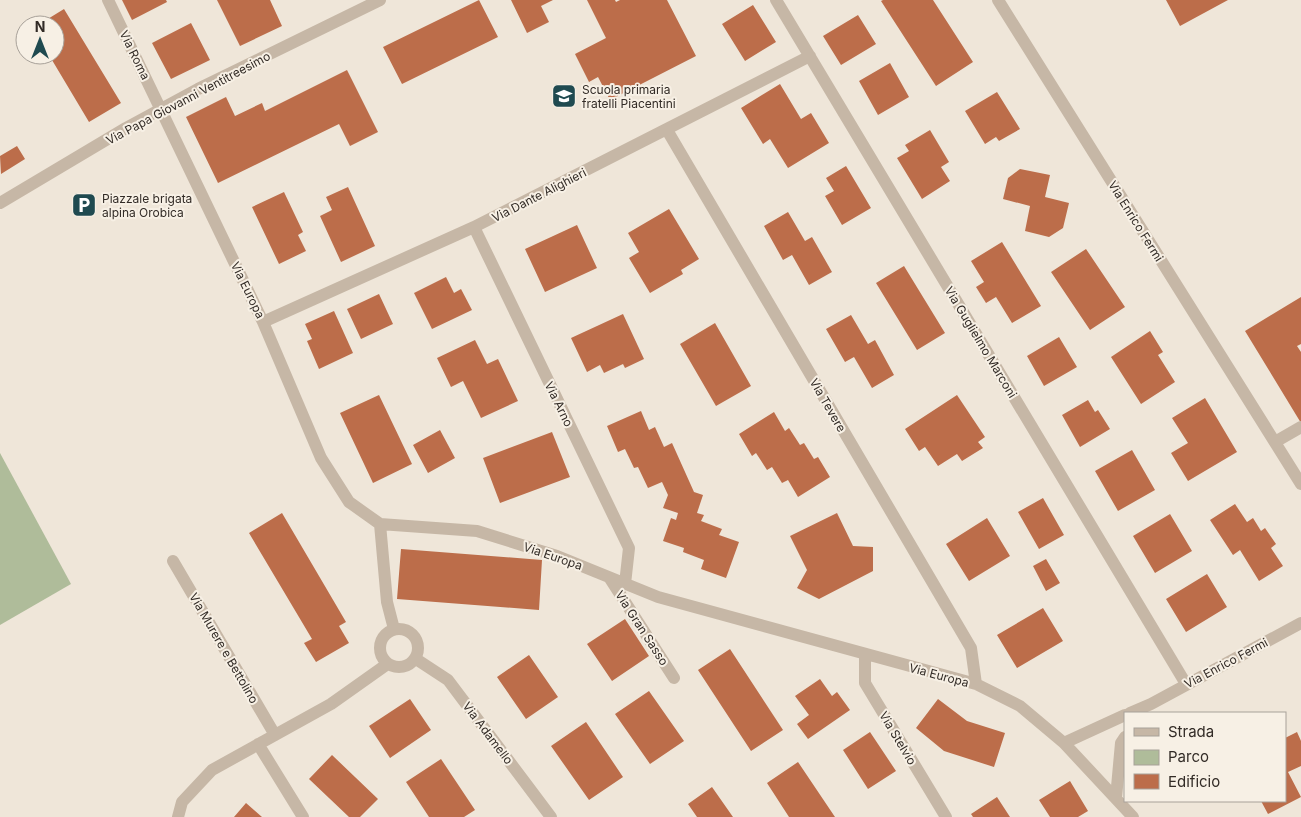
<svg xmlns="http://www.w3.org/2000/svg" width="1301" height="817" font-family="Inter,sans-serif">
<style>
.green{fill:#afbc9a}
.building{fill:#bc6d4a}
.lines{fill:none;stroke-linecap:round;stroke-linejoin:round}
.minor{stroke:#c6b7a6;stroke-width:12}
.labels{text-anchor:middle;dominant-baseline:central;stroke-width:4;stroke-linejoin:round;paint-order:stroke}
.street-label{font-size:12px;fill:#322b26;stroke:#f7f0e5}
.poi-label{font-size:12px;fill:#322b26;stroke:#f7f0e5;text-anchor:start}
</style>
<rect width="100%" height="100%" fill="#efe6d9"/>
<path class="green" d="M0 453 71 584 0 625Z"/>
<path class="building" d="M122 0H166L167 2 132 20Z
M217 0H270L282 26 240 46Z
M479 0 498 37 402 84 383 47Z
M511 0H553L541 6 549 22 527 33Z
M587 0H615L616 2 620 0H667L696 56 610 100 598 77 589 82 575 54 606 38Z
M883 0H933L973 62 936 86 881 1Z
M1166 0H1228L1180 26Z
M753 5 776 42 745 61 722 24Z
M64 9 121 103 89 122 49 55H55V25H38Z
M858 15 876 44 841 65 823 36Z
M191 23 210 60 171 79 152 43Z
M890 63 909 97 878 115 859 81Z
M347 70 378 132 350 146 339 124 218 183 186 117 226 97 235 116 262 103 265 111Z
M780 84 801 119 811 113 829 143 788 168 770 139 763 144 741 108Z
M997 92 1020 129 999 141 996 137 985 144 965 111Z
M930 130 949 162 941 167 950 181 922 199 897 158 909 151 905 145Z
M17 146 25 159 1 174 0 156Z
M846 166 871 208 842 225 825 196 834 191 826 178Z
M1020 169 1050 175 1045 197 1069 203 1063 228 1049 237 1025 231 1030 206 1003 199 1008 178Z
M348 187 375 246 341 262 320 216 332 210 326 197Z
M284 192 303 232 298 235 306 251 279 264 252 207Z
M669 209 699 259 681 270 683 274 650 293 629 258 639 252 628 233Z
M788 212 805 241 812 237 832 272 809 285 792 255 783 260 764 226Z
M577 225 597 268 545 292 525 249Z
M1002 242 1041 306 1012 323 996 297 986 303 976 287 984 282 971 261Z
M1086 249 1125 307 1090 330 1051 272Z
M904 266 945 333 917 350 876 283Z
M446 277 454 293 461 289 472 310 432 329 414 293Z
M379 294 393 324 361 339 347 309Z
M1301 297V344L1297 346 1301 352V423L1245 331Z
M334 311 353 353 319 369 307 341 312 339 305 324Z
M623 314 644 359 625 368 623 364 604 373 600 365 587 372 571 338Z
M851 315 868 344 875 340 894 375 872 388 854 357 845 362 826 329Z
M715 323 751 386 716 406 680 344Z
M1150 331 1163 352 1158 355 1175 382 1141 404 1111 357Z
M1059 337 1077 367 1044 386 1027 356Z
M475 340 487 364 498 359 518 401 481 418 463 381 451 387 437 358Z
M379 395 412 464 373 483 340 413Z
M957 395 985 437 978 442 983 448 962 461 957 454 938 466 925 447 919 451 905 429Z
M1205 398 1237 452 1188 481 1171 453 1188 443 1172 418Z
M1088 400 1095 412 1098 410 1110 429 1080 447 1062 415Z
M641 411 649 430 655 427 664 447 672 443 694 492 703 495 697 513 704 515 701 521 722 529 719 535 739 542 726 578 701 569 704 560 683 552 684 548 663 541 671 518 676 520 678 513 663 508 668 495 662 482 648 488 638 467 634 468 625 449 618 452 607 426Z
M774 412 785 431 789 428 800 445 804 443 814 459 818 457 830 477 798 497 788 480 782 483 772 467 767 470 756 453 752 456 739 434Z
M440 430 455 458 428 473 413 445Z
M552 432 570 477 500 503 483 458Z
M1132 450 1155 490 1118 511 1095 471Z
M1043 498 1064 535 1039 549 1018 512Z
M1235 504 1247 522 1253 518 1261 531 1265 528 1276 544 1271 548 1283 566 1259 581 1240 550 1233 555 1210 520Z
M282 513 346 622 339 626 349 643 316 662 304 643 312 639 249 533Z
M837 513 853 546 873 547V571L819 599 797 588 807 570 790 536Z
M1170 514 1192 551 1155 573 1133 536Z
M987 518 1010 556 969 581 946 544Z
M401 549 542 560 539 610 397 599Z
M1046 559 1060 583 1046 591 1033 566Z
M1207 574 1227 607 1186 632 1166 599Z
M1043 608 1063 641 1017 668 997 635Z
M625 619 649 656 612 681 587 644Z
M730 649 783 730 751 751 698 670Z
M529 655 558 697 526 719 497 677Z
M820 679 832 696 837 692 850 710 808 739 797 724 809 715 795 696Z
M649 691 684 741 650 764 615 714Z
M410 699 431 730 390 758 369 726Z
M938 699 967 721 1005 733 994 767 944 751 916 728Z
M586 722 623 777 589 800 551 746Z
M870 732 896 771 868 789 843 750Z
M1297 732 1301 741V766L1288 772 1301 797 1268 814 1261 801H1285V738Z
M332 755 378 799 360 817H349L309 779Z
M441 759 475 810 464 817H429L406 782Z
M798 762 835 817H789L767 783Z
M1070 781 1088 811 1078 817H1050L1039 800Z
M712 787 733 817H697L688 804Z
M997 797 1010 817H973L971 814Z
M246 803 262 817H234Z"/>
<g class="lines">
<path class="minor" d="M108 0 263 322 321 458 349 502 380 524 477 531 557 556 658 597 976 684 1020 706 1064 743 1133 817
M776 0 1186 684
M998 0 1301 484
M667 130 971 648 976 684
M0 203 126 128 198 89 380 0
M474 227 629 548 625 584
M263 322 474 227 810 56
M1275 442 1301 427
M380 524 387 602 394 629
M173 561 275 735
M609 577 674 678
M380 648a19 19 0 1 1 38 0a19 19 0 1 1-38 0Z
M865 654V683L946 817
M416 659 448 680 551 817
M1130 713 1151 704 1301 623
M1064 743 1125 715
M258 744 303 817
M1116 798 1121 743 1125 737
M178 817 182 802 212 770 331 704 386 665"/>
</g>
<defs>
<symbol id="school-square" viewBox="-11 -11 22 22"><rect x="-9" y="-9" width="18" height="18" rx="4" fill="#1f4a50" stroke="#f7f0e5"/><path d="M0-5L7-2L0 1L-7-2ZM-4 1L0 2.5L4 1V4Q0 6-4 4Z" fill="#fff"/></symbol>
<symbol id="parking-square" viewBox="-11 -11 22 22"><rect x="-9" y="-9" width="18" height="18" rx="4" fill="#1f4a50" stroke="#f7f0e5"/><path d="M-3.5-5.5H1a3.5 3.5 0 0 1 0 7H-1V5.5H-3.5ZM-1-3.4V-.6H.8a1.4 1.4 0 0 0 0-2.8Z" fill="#fff"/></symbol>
</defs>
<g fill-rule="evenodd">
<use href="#school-square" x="550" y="82" width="28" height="28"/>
<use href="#parking-square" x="70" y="191" width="28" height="28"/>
</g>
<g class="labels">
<g class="street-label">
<text transform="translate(135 55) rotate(64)">Via Roma</text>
<text transform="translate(188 98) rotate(-28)">Via Papa Giovanni Ventitreesimo</text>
<text transform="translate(539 195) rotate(-27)">Via Dante Alighieri</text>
<text transform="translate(1136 221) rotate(58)">Via Enrico Fermi</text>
<text transform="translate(248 290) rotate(64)">Via Europa</text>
<text transform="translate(981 342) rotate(59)">Via Guglielmo Marconi</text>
<text transform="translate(559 404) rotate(64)">Via Arno</text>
<text transform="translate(828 405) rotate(60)">Via Tevere</text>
<text transform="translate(553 556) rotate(19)">Via Europa</text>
<text transform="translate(642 628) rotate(57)">Via Gran Sasso</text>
<text transform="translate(224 648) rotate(60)">Via Murere e Bettolino</text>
<text transform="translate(1226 663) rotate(-28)">Via Enrico Fermi</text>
<text transform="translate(939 675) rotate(15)">Via Europa</text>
<text transform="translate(488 733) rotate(53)">Via Adamello</text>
<text transform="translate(898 738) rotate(59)">Via Stelvio</text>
</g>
<g class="poi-label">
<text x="582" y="89">Scuola primaria<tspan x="582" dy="14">fratelli Piacentini</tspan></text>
<text x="102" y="198">Piazzale brigata<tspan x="102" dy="14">alpina Orobica</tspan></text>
</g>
</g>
<rect x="1124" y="712" width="162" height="90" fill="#f7f0e5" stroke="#a8a199"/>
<rect x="1134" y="728" width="25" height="8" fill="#c6b7a6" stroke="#a8a199"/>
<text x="1168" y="737" font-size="15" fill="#322b26">Strada</text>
<rect x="1134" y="750" width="25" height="15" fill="#afbc9a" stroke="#a8a199"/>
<text x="1168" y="762" font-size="15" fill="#322b26">Parco</text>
<rect x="1134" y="774" width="25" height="15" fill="#bc6d4a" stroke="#a8a199"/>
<text x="1168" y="787" font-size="15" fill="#322b26">Edificio</text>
<g transform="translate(40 40)"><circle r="24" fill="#f7f0e5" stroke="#a8a199"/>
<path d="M0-4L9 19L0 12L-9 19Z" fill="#1f4a50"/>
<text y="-8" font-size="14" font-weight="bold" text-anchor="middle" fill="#322b26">N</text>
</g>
</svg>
